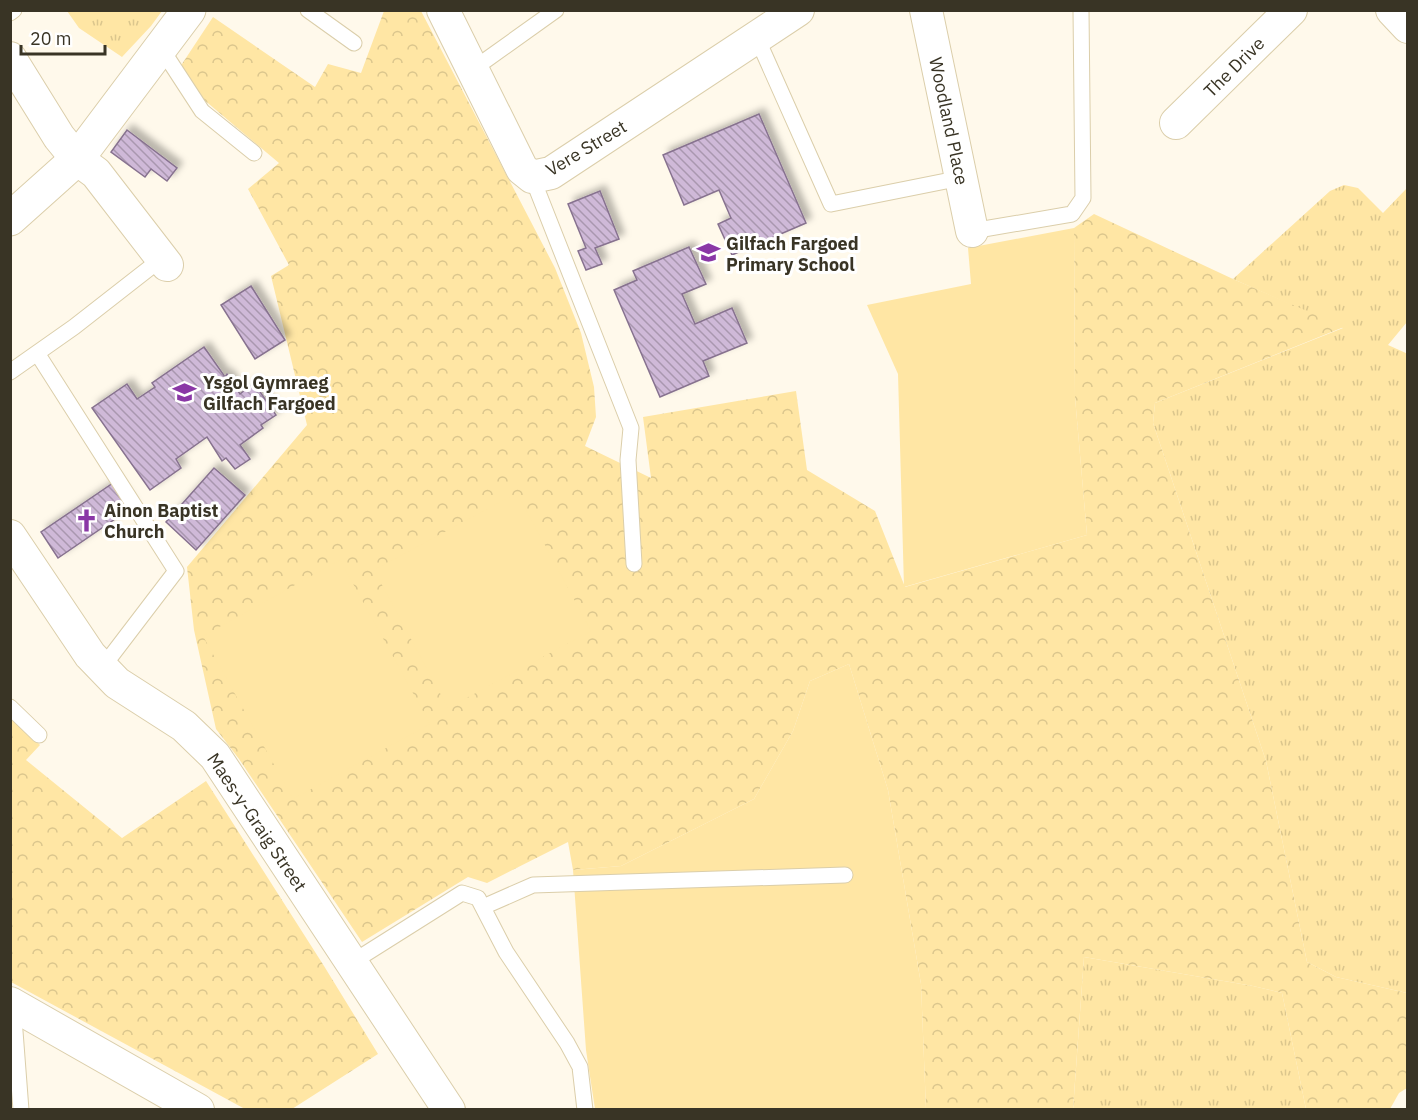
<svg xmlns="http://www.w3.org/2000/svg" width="1418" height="1120" font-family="'IBM Plex Sans',sans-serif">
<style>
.grass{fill:url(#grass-tufts)}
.forest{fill:url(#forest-crowns)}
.garden{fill:#ffe6a4}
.building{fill:url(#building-back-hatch);stroke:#87728f;stroke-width:1.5;filter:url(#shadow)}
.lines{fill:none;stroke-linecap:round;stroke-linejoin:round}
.service-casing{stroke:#dbceaa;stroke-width:17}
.minor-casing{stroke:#dbceaa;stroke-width:34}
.tertiary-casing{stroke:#dbceaa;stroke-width:35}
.service{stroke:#fff;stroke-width:15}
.minor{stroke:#fff;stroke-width:32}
.tertiary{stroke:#fff;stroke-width:33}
.labels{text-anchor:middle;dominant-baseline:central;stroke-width:6;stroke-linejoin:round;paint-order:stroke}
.street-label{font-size:18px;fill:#393425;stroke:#fff}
.poi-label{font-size:18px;font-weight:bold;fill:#393425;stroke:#fff;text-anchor:start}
</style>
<defs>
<pattern id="grass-tufts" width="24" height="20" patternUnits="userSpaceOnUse" patternTransform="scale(1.5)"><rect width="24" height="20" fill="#ffe6a4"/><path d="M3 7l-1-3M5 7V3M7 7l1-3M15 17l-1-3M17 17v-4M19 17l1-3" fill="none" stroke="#dbc68d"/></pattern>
<pattern id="forest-crowns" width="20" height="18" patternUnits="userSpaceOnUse" patternTransform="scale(1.5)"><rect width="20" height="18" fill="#ffe6a4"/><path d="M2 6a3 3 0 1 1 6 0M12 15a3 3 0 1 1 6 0" fill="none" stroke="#dbc68d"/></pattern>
<pattern id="building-back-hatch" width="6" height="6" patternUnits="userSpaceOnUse" patternTransform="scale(1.5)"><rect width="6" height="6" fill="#cfb9d8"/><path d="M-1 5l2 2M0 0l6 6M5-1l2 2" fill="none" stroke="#a997af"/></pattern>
<filter id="shadow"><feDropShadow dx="5.5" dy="-5.5" stdDeviation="3" flood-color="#0004"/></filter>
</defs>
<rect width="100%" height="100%" fill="#fff9eb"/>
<path class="grass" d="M67 11H162L151 26 122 57 79 28Z
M1344 185 1358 188 1383 213 1407 188V322L1388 345 1408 354 1407 993 1336 977 1307 962 1266 761 1153 423 1155 403 1343 328 1233 279 1330 191Z
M1084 957 1253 986 1282 993 1306 1109 1073 1110Z"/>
<path class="forest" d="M384 11H421L555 268 581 333 594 387 596 417 585 446 651 478 643 417 796 391 807 470 875 511 905 587 1087 535 1075 397 1074 228 1094 214 1233 279 1344 327 1155 403 1153 423 1266 761 1307 962 1336 977 1407 993V1088L1399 1093 1390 1109H1306L1282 993 1253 986 1084 957 1073 1109H926L921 984 888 790 849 664 810 681 793 731 754 799 621 866 573 870 568 842 487 883 468 877 362 942 239 759 216 729 194 630 187 567 307 425 271 276 289 265 248 189 279 163 203 99 180 67 213 17 315 87 328 64 361 73Z
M11 716 40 745 26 760 122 838 206 781 324 966 378 1054 292 1109H245L11 982Z"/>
<path class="garden" d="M1074 228 1075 397 1087 535 904 587 898 374 867 305 971 284 968 248Z
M517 493 591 631 448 708 374 570Z
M340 560 430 724 293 799 203 636Z
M849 664 888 790 921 984 926 1109H595L586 1050 573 870 621 866 754 799 793 731 810 681Z"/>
<path class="building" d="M759 114 806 223 732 255 718 224 731 218 719 190 684 205 663 155Z
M127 130 177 168 167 181 151 169 145 177 111 152Z
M600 191 619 239 595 248 602 264 586 270 578 251 586 248 568 204Z
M689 247 706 284 682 294 695 324 732 308 747 343 703 361 709 376 660 397 614 290 637 280 633 271Z
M251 286 285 340 255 359 221 305Z
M204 347 225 377 227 374 240 394 254 383 276 415 261 425 263 428 240 445 250 459 235 469 226 458 222 461 207 437 176 459 181 468 150 490 92 408 127 384 137 399 155 387 152 383Z
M214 468 245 495 196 550 166 522Z
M113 483 131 508 58 558 41 532Z"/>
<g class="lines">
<defs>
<path id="service" d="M308 10 354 43
M10 13 14 10
M757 38 831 204 961 178
M161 48 202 111 254 153
M472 70 556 10
M532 177 631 428 628 460 634 564
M972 231 1072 214 1083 198 1081 10
M37 353 176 571 102 668
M10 372 74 327 161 259
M10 707 39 735
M483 907 533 885 845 875
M351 963 462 893 478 898 506 952 567 1043 580 1067 585 1110
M13 1005 21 1110"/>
<path id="minor" d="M443 10 522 169 532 177 551 173 798 10
M926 10 972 231
M1392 10 1408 27
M10 58 59 137 77 159 96 173 167 265
M1176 123 1291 10
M10 536 90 655 117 683 184 726 215 756 449 1110
M10 1003 198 1110"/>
<path id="tertiary" d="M10 219 77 159 189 10"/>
</defs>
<use href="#service" class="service-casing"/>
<use href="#minor" class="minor-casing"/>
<use href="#tertiary" class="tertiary-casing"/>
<use href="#service" class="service"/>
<use href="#minor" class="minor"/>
<use href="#tertiary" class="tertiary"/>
</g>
<defs>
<symbol id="school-bare" viewBox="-9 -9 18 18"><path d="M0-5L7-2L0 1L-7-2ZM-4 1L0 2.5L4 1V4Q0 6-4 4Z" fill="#8a37a6" stroke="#fff" stroke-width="2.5" paint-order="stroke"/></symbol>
<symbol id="church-bare" viewBox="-9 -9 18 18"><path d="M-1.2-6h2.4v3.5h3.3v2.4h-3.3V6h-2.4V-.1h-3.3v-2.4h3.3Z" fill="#8a37a6" stroke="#fff" stroke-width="2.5" paint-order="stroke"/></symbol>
</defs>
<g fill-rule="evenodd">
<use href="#school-bare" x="692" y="236" width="33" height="33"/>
<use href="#school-bare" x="168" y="376" width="33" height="33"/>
<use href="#church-bare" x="70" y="504" width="33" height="33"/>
</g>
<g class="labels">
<g class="street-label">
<text transform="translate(1234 67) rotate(-45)">The Drive</text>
<text transform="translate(949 121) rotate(78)">Woodland Place</text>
<text transform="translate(586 148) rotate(-31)">Vere Street</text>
<text transform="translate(257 822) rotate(56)">Maes-y-Graig Street</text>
</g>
<g class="poi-label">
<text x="726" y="243">Gilfach Fargoed<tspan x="726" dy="21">Primary School</tspan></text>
<text x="203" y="382">Ysgol Gymraeg<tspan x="203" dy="21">Gilfach Fargoed</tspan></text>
<text x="104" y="510">Ainon Baptist<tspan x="104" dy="21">Church</tspan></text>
</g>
</g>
<rect width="1418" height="1120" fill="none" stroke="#393425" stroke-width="24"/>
<path d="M21 45v9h84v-9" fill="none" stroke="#393425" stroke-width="3"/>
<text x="30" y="45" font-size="18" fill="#393425" stroke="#ffffff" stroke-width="4.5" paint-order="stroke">20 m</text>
</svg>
